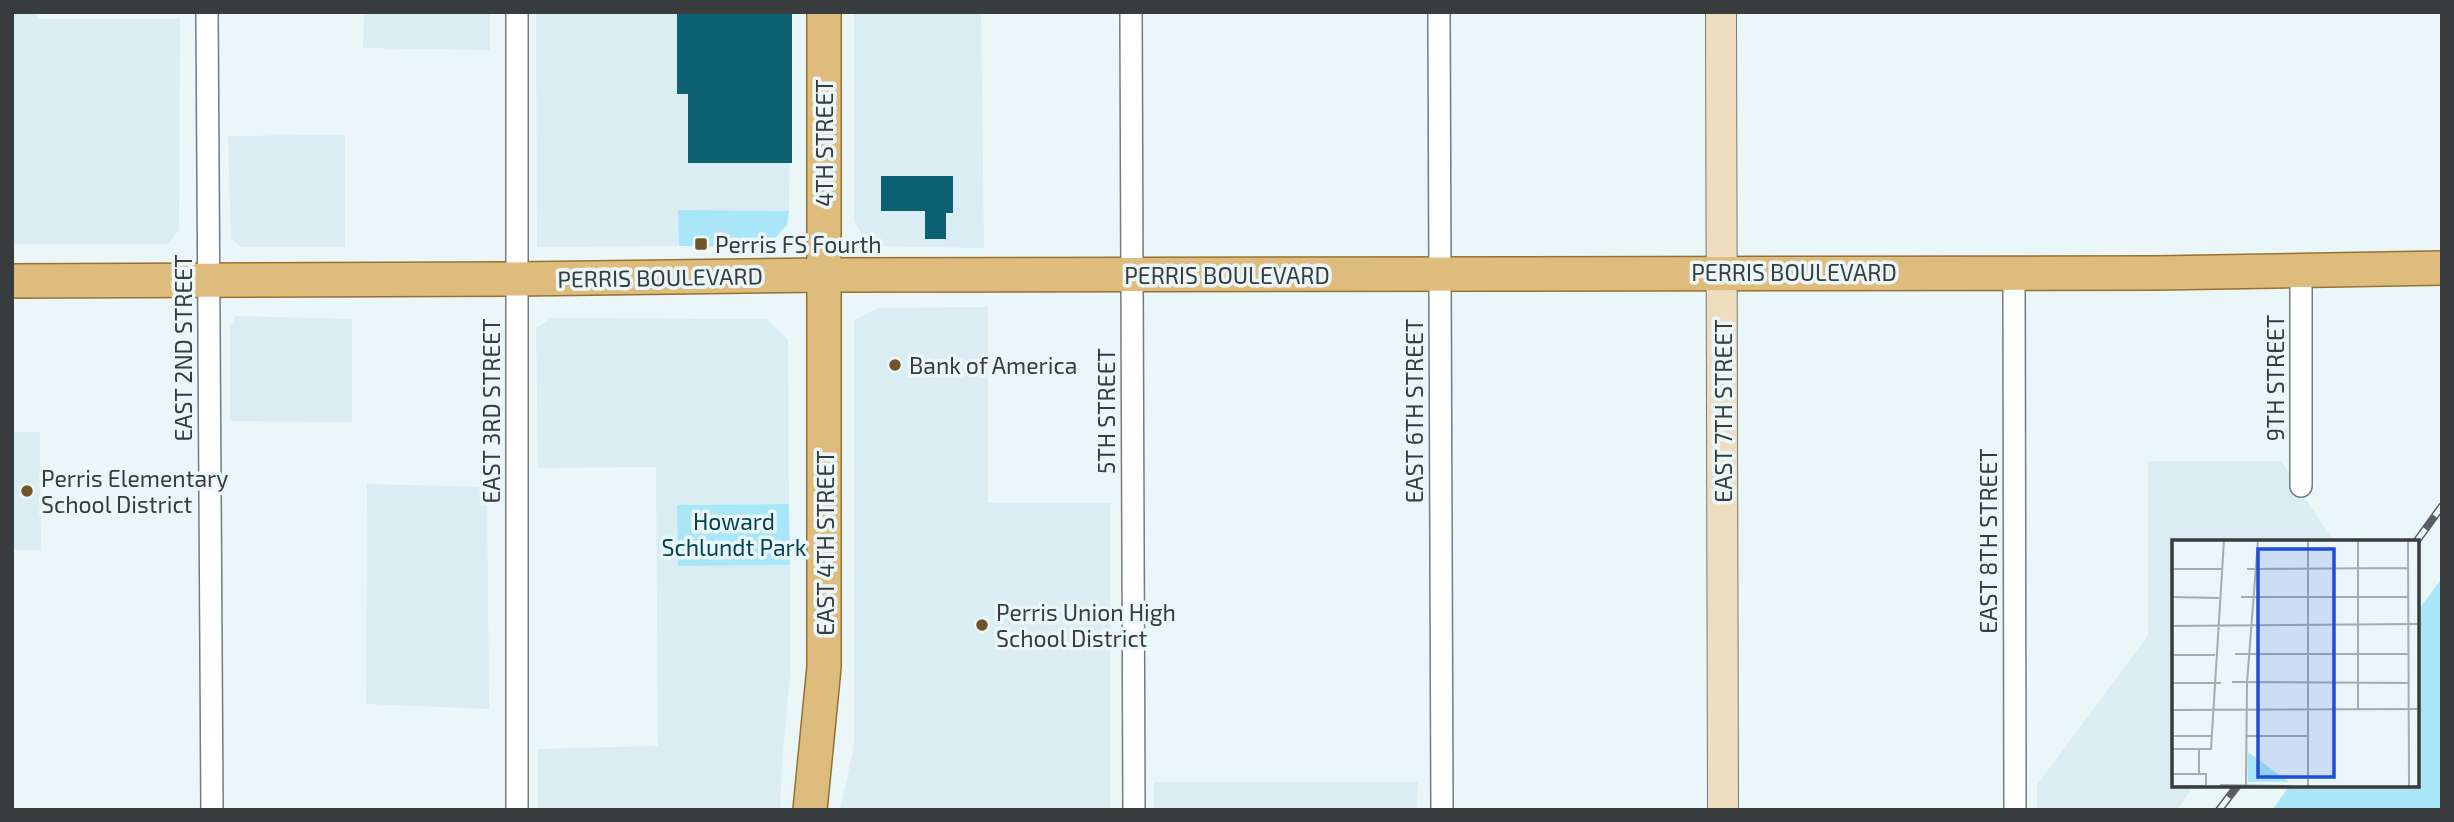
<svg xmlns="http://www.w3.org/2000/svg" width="2454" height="822" font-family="'Exo 2',sans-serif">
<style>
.built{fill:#d9edf3}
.green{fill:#a9e7f8}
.building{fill:#0b6072}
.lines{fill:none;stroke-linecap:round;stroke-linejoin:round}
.street-casing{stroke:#737c7f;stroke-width:24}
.secondary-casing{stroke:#737c7f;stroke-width:32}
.primary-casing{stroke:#95722f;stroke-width:36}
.street{stroke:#fff;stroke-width:21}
.secondary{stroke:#eeddbe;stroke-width:30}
.primary{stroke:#ddbc7d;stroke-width:33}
.rail-casing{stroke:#5a6061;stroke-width:8}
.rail{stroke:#ebf6f9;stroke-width:5;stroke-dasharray:16;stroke-linecap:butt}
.poi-dot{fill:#715528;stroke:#ebf6f9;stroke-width:2.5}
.labels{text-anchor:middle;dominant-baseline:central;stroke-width:7;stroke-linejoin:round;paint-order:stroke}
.street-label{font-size:23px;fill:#383c3d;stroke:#ebf6f9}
.poi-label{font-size:23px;fill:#383c3d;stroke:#ebf6f9;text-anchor:start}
.park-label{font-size:23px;fill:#004452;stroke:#ebf6f9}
.inset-road{fill:none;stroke:#a3acae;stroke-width:2}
.view{fill:#1d4ed8;fill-opacity:0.15;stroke:#1d4ed8;stroke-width:3.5}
.inset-edge{fill:none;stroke:#383c3d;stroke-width:3.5}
</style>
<rect width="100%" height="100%" fill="#ebf6f9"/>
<path class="built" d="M12 12H37V19H180L179 230 167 244H12Z
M364 12H490V50L363 48Z
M536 12H790L789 211 679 210V246L537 247Z
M854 12H981L984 248 869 246 854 221Z
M345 135V247H241L231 239 228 136Z
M988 307V503H1110V810H840L854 746V320L879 308Z
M236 316 352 319V422L230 421V327Z
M551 318 766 319 788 339 789 504 677 505 678 566 790 565V674L782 764 780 810H538V749L658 746 656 467 538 468 536 328Z
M12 432H40L41 550H12Z
M2148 461H2281L2334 542H2174V785H2195L2177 810H2037V785L2148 636Z
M367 484 487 487 489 709 366 704Z
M1154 782H1418L1417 810H1154Z"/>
<path class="green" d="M678 210 789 211 787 225 767 247 679 246Z
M789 504 790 565 678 566 677 505Z
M2442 578V810H2272L2290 785H2417V612Z"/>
<path class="building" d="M677 12H792V163H688V94H677Z
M881 176H953V213H946V239H925V211H881Z"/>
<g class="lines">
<defs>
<path id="street" d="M207 12 212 810
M517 12V810
M1131 12 1134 810
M1439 12 1442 810
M2014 273 2015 810
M2301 486V271"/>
<path id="secondary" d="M1721 12 1723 810"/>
<path id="primary" d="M12 281 517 279 825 275 2157 273 2442 268
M810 810 824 667V12"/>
</defs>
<use href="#street" class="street-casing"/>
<use href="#secondary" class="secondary-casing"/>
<use href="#primary" class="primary-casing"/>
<use href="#street" class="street"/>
<use href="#secondary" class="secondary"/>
<use href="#primary" class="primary"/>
<defs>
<path id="rail" d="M2416 542 2442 506
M2219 810 2238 785"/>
</defs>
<use href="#rail" class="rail-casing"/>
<use href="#rail" class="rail"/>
</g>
<g class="poi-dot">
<rect x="694" y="237" width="14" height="14" rx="3.5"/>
<circle cx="895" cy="365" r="7"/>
<circle cx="27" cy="491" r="7"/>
<circle cx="982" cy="625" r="7"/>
</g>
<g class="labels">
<g class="street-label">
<text transform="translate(824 143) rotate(-90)">4TH STREET</text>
<text x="1794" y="272">PERRIS BOULEVARD</text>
<text x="1227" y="275">PERRIS BOULEVARD</text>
<text transform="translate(660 277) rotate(-1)">PERRIS BOULEVARD</text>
<text transform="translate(183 348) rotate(-90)">EAST 2ND STREET</text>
<text transform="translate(2275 378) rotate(-90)">9TH STREET</text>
<text transform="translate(491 411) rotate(-90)">EAST 3RD STREET</text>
<text transform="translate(1106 411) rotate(-90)">5TH STREET</text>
<text transform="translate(1414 411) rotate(-90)">EAST 6TH STREET</text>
<text transform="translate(1723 411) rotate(-90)">EAST 7TH STREET</text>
<text transform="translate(1988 541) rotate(-90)">EAST 8TH STREET</text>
<text transform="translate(825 543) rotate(-90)">EAST 4TH STREET</text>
</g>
<g class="poi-label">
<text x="715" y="244">Perris FS Fourth</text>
<text x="909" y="365">Bank of America</text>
<text x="41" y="478">Perris Elementary<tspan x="41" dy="26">School District</tspan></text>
<text x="996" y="612">Perris Union High<tspan x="996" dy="26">School District</tspan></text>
</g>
<g class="park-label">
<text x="734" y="521">Howard<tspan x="734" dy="26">Schlundt Park</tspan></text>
</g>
</g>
<g transform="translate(2172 540)">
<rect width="247" height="247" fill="#ebf6f9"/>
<path d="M76 212 117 242H76Z" fill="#a9e7f8"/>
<path class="inset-road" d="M136 0V246M186 0V169M236 0 237 246M0 29H50M75 29 236 28M0 57 47 58M69 57H236M0 86 247 84M63 114H236M0 115H43M60 142 236 143M0 143H49M0 170 247 169M0 196H39M74 196H137M0 209H39L52 0M27 209V234M0 234H34V246M48 245 121 246M0 246H34M74 246 75 143 86 0"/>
<path class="view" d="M86 9H162V237H86Z"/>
<rect width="247" height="247" class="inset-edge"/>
</g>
<rect width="2454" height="822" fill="none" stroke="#383c3d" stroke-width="28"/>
</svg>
